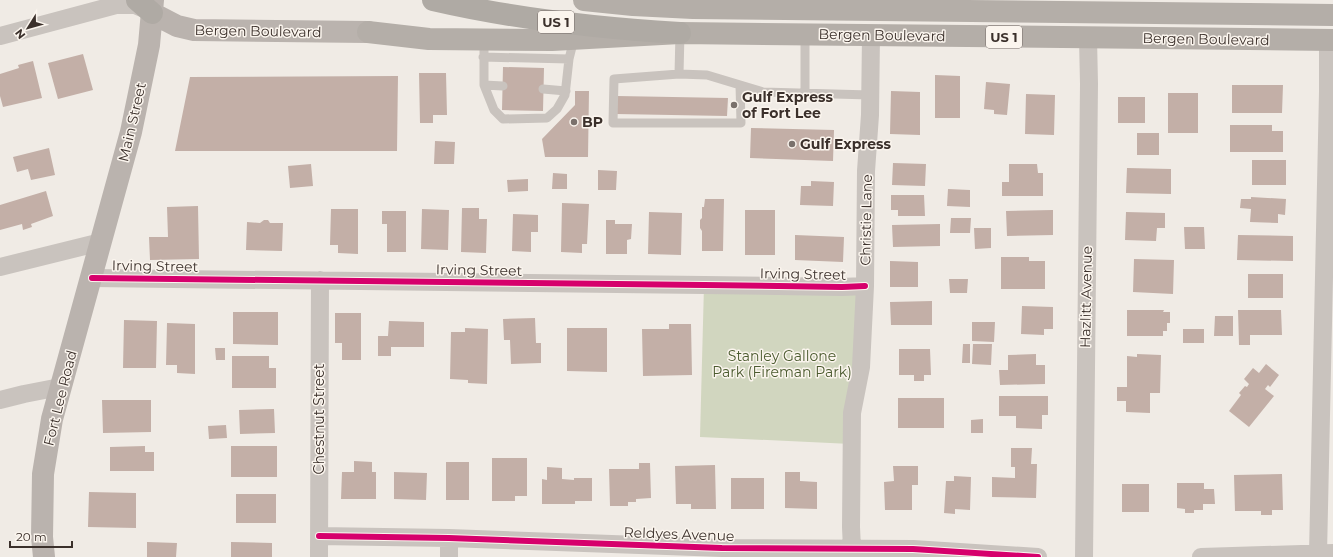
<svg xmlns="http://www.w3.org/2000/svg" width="1333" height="557" font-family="Montserrat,sans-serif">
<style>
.green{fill:#d1d6bf}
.building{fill:#c3afa7}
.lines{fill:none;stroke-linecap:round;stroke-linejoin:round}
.service{stroke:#c9c3be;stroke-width:9}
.minor{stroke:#c9c3be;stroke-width:18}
.secondary{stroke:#bab3ae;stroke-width:22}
.trunk{stroke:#b4aea8;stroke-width:22}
.motorway{stroke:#afaaa4;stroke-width:22}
.cycleway-casing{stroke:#fbf5ee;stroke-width:8}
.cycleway{stroke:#d6006c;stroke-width:6}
.poi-dot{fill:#7a716c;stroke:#fbf5ee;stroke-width:1.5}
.labels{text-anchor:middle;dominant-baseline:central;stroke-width:3;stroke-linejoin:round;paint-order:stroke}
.shield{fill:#fbf5ee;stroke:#756b66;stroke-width:1}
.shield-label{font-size:13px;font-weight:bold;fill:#3b302b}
.street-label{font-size:14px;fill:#3b302b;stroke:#fbf5ee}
.poi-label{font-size:14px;font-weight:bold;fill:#3b302b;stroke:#fbf5ee;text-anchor:start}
.park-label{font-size:14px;fill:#4a5a2e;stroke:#fbf5ee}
</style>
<rect width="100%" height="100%" fill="#f0ebe5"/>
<path class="green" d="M704 285 865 286 851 444 700 437Z"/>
<path class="building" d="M83 54 93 90 58 99 48 63Z
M33 61 42 98 3 107 0 96V74L19 68 18 65Z
M503 67 544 68 543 111 502 110Z
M419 73H446L447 115H433V123H420Z
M935 75 960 76V118H935Z
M398 76 397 151H175L190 77Z
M986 82 1010 84 1007 115 994 114V110L984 109Z
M1232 85H1283L1282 113H1232Z
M575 91H589L588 157H545L542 139 575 105Z
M891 91 920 92V135L890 134Z
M1168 93H1198V133H1168Z
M1026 94 1055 95 1054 135 1025 134Z
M617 96 728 98 727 116 616 114Z
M1118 97H1145V123H1118Z
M1230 125H1272V131H1283V152H1230Z
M751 128 834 130 833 161 750 158Z
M1137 133H1159V155H1137Z
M435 141 455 142 454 164H434Z
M49 148 55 175 31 180 28 169 17 172 13 157Z
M1252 160H1286V185H1252Z
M893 163 926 164 925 186 892 185Z
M311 164 313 186 290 188 288 166Z
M1009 164H1037L1038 173H1043V196H1002V182H1009Z
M1127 168 1171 169V194L1126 193Z
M598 170 617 171 616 190H598Z
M553 173 567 174V189H552Z
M528 179V191L508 192 507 180Z
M811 181 834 182 833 206 800 205 801 186H811Z
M948 189 970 190V207L947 206Z
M46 191 53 216 31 224 32 227 23 230 22 224 0 230V205Z
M891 195H924L925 216H898V210H891Z
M1251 197 1286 199 1285 215 1278 214V223L1250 222 1251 209 1240 208 1241 199H1251Z
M705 199H724L723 251H702V231L700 228V220L702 218V207H704Z
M562 203 589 204 587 244H582V253L561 252Z
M198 206 199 259 150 260 149 237H168L167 207Z
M462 208H479V219H487L486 253 461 252Z
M331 209H358V254L338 253V245H330Z
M422 209 449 210 448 250 421 249Z
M745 210H775V255H745Z
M1053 210V235L1007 236 1006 211Z
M382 211H406V252H387V224H382Z
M649 212 682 213 681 255 648 254Z
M1126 212 1165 213V228H1157L1156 241 1125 240Z
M513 214 538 215V232H531V252L512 251Z
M951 218H971L970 233H950Z
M264 220H268L270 223H283L282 251 246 250 247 222 260 223Z
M606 220H615V224H632L631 239 627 240V254H606Z
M940 224V246L893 247 892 225Z
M1184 227H1204L1205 249H1185Z
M974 228H991V248L975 249Z
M795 235 844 237 843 262 795 260Z
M1238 235 1293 236V261L1237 260Z
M1001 257H1029V261H1045V289H1001Z
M1134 259 1174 260 1173 294 1133 292Z
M890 261 918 262V287H890Z
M1248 274H1283V298H1248Z
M949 279H968L967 293H950Z
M932 301V325H891L890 302Z
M1022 306 1053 307V329H1044V335L1021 334Z
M1127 310H1164L1163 312H1170V323H1167V331H1163V336H1127Z
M1238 310H1281L1282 335H1250V345H1239Z
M233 312H278V345L233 344Z
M335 313H361V360H342V343H335Z
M1215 316H1233V336H1214Z
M535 318 536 343H541V363L511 364 510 340H504L503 319Z
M124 320 157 321 156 368H123Z
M389 321 424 322V347H391V356H378V336H388Z
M972 322H995L994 342 972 341Z
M167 323 195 324V374L177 373V365H166Z
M669 324H691L692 375 643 376 642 329H669Z
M465 328 488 329 487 384 468 383V380L450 379 451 332H465Z
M567 328H607V372L567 371Z
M1183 329H1204V343H1183Z
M963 344H970V363H962Z
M973 344H992L991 365 972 364Z
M215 348H225V360H216Z
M899 349H930L931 375H924V381H914V375H899Z
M1036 354V365H1045V384L1000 385 999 370H1008V355Z
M1137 354 1161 355 1160 393H1150V413L1126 412V401H1117V387H1127V356L1137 357Z
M232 356H269V368H276V388H232Z
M1266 364 1279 375 1270 387 1268 385 1265 389 1274 396 1249 427 1229 411 1241 395 1239 393 1245 386 1247 387 1249 384 1244 379 1253 368 1259 373Z
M999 396H1048V415H1042V429L1016 428V416H999Z
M898 398H944V428H898Z
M102 400H151V432L103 433Z
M274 409 275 433 240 434 239 410Z
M983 419V433H971V420Z
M226 425 227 438 209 439 208 426Z
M145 446V452H154V471H110V447Z
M231 446H277V477H231Z
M1011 448H1032L1031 464H1037L1036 498 992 497V477L1015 478V467H1011Z
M492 458H527V496H515V501H492Z
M354 461 372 462V472H376V499H341L342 472H354Z
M446 462H469V500H446Z
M639 463H650L651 498 636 499V502H628V506H610L609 469H639Z
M715 465 716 509H691V504H676L675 466Z
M893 466H918V485H912V510H885L884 482 894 481Z
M547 467 562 468V479L574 480V478H592V501H575V504H542V479L547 480Z
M394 472 427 473 426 500 394 499Z
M785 472H800V481L817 482V509L785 508Z
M1282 474 1283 510H1272V515H1261V511H1235L1234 475Z
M954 476 971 477 970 510 955 509V514L944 513 946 481H954Z
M731 478H764V509H731Z
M1177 483H1204V489H1214L1215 504H1203V510H1194V513H1185V509L1177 508Z
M1122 484H1149V512H1122Z
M89 492 136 493V528L88 527Z
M236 494H276V523H236Z
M147 542 177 543 176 557H147Z
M231 542 272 543V557H231Z"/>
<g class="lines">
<path class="service" d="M484 39V85L494 110 503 119 547 118 557 109 565 95 569 59 574 39
M483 57 569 59
M679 74 680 33
M484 85 503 86
M740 85 741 123H613L614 79 679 74 707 75 763 92 870 95
M543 89 566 91
M805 94V34"/>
<path class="minor" d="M0 36 116 5H135L149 11
M0 267 101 242
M92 278 704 285 842 287 865 286
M0 400 24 394 60 387
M319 536 449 538 722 548 913 549 1038 557
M852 549 851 527 852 413 861 367 865 286 866 171 870 115 871 35
M1318 554 1328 92V40
M319 557 320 280
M449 557V538
M1084 557 1089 84 1088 38
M1201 557 1333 553"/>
<path class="secondary" d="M152 13 177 26 194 30 368 32
M44 557 42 537 43 474 52 419 131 132 149 45 153 0"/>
<path class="trunk" d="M584 0 633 5 693 8 1333 15
M368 32 429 39 552 40 680 33 1333 40"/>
<path class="motorway" d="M137 0 152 13
M433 0C515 19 596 28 680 33"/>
<defs>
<path id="cycleway" d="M92 278 704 285 842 287 865 286
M319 536 449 538 722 548 913 549 1038 557"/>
</defs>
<use href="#cycleway" class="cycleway-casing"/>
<use href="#cycleway" class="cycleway"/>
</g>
<g class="poi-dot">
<circle cx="734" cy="105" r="4"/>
<circle cx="574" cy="122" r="4"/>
<circle cx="792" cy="144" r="4"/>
</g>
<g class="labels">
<g class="shield">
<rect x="538" y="11" width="36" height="22" rx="3"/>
<rect x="986" y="26" width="36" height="22" rx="3"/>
</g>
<g class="shield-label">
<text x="556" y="22">US 1</text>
<text x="1004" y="37">US 1</text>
</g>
<g class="street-label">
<text transform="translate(258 31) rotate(1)">Bergen Boulevard</text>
<text transform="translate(882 35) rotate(1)">Bergen Boulevard</text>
<text transform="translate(1206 39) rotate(1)">Bergen Boulevard</text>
<text transform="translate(132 122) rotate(-77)">Main Street</text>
<text transform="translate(866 220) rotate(-89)">Christie Lane</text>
<text transform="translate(155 266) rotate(1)">Irving Street</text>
<text transform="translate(479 270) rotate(1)">Irving Street</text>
<text transform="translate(803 274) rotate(1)">Irving Street</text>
<text transform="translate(1086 297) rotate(-89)">Hazlitt Avenue</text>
<text transform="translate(60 398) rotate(-76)">Fort Lee Road</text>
<text transform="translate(319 419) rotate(-90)">Chestnut Street</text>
<text transform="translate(679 534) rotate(2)">Reldyes Avenue</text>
</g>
<g class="poi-label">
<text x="742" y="97">Gulf Express<tspan x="742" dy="16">of Fort Lee</tspan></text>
<text x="582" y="122">BP</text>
<text x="800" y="144">Gulf Express</text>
</g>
<g class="park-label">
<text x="782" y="356">Stanley Gallone<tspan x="782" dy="16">Park (Fireman Park)</tspan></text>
</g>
</g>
<g transform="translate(28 28) rotate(233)" stroke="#fbf5ee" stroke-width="3" paint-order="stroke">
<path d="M0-3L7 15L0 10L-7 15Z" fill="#3b302b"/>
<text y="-6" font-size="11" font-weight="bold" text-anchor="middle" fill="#3b302b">N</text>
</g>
<path d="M10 541v6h62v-6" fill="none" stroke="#3b302b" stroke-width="2"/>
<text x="16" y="541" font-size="12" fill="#3b302b" stroke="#fbf5ee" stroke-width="3" paint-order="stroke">20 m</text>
</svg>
